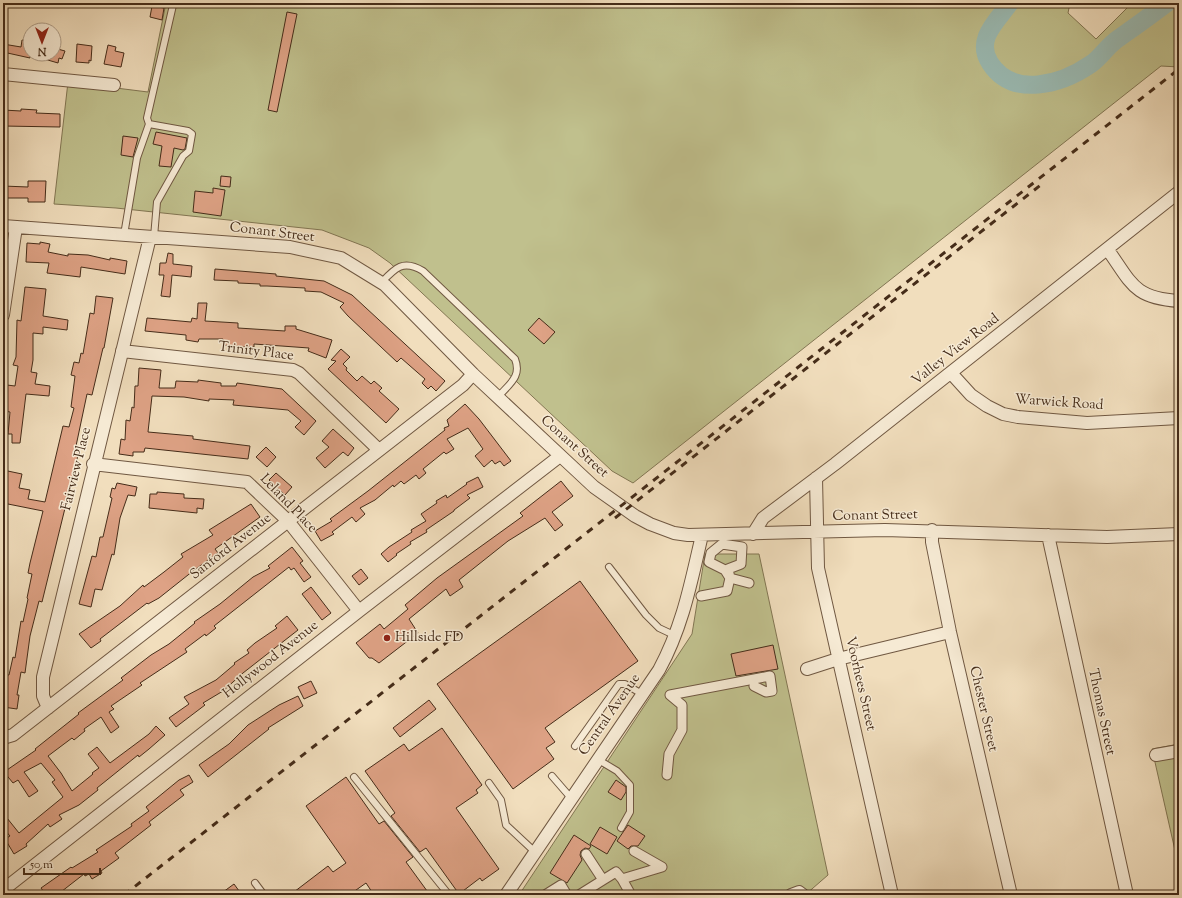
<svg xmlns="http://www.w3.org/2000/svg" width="1182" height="898" font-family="'Sorts Mill Goudy',serif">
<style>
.green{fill:#c0c08d;stroke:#827653}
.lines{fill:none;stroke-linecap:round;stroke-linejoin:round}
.river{stroke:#9bbcb5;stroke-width:18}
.building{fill:#dea285;stroke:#452c19}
.service-casing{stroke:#705842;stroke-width:8}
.pedestrian-casing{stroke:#705842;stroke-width:11}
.minor-casing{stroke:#705842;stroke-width:14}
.service{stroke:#f6ead4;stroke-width:6}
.pedestrian{stroke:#f6ead4;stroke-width:9}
.minor{stroke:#f6ead4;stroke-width:12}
.rail{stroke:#452c19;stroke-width:3;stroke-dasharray:7 7;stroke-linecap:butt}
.poi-dot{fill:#8f2418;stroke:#f6ead4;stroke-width:1.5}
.labels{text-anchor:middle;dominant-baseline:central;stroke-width:3;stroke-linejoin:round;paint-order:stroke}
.street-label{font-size:14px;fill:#452c19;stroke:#f6ead4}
.poi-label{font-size:14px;fill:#452c19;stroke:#f6ead4;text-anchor:start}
</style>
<rect width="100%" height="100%" fill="#f1debd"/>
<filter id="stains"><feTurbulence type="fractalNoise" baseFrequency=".005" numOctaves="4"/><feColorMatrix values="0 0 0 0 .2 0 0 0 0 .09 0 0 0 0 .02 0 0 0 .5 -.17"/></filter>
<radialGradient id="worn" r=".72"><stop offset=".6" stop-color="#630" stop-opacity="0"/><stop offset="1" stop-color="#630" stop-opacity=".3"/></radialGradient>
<path class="green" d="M166 3H1070L1068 13 1096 39 1132 3H1179V67L1161 66 633 483 612 471 390 263 369 248 322 230 116 208 54 204 68 82 148 92Z
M705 554H759L828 875 805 895H519L692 634Z
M1179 744V868L1152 749Z"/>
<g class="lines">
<path class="river" d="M1010 3C996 22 975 40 990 63 1013 99 1062 84 1091 64 1100 58 1106 48 1115 41 1133 28 1150 16 1167 3"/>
</g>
<path class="building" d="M152 6 164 8 162 20 150 17Z
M287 12 297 14 277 112 268 110Z
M22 40 30 41V58L3 52V44L21 47Z
M77 44 92 46 91 61 89 60V63L76 62Z
M108 45 116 47 115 51 124 53 121 67 104 64Z
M54 48 65 51 62 59 59 58 58 63 34 56V54H54Z
M21 109 37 110 36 113 60 114V127L3 126V110L21 111Z
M156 132 187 138 185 149 183 150 174 148 171 167 159 166 162 146 153 144Z
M123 136 138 138 133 157 121 155Z
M221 176 231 177 230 187 220 186Z
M28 181H46L45 202H28V198H3V186L28 187Z
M213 188 225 190 221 216 193 212 195 191 213 193Z
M40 242 50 244 48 252 68 256V254L88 255 110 260V258L127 261 125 274 81 267 80 277 47 273 49 263 26 262 27 243 40 244Z
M168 253 173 254V264L192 266 191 277 172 275 170 297 161 296 164 275H159L160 263H166Z
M215 269 276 274V276L324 281 352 295 445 381 436 391 431 386 428 389 422 383 425 379 401 358 397 362 348 316 340 307 344 303 321 292 305 291V288L267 286H260V284L238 283V281L214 280Z
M25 287 46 289 43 316 68 320 67 330 43 327V334L33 333V360L31 372 37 373 35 384 50 386 49 396 26 394 20 443H12V434H8L10 412 4 411 7 385 15 386 18 366 13 365 16 357 17 320 21 321Z
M96 296 113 298 104 348H103L92 395 87 394 76 446 80 447 42 602 39 601 30 636 25 673 21 672 17 695H19L17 709 3 707 5 675H9L13 657 15 658 21 621 23 622 28 599 27 598 32 574 28 573 30 563 43 511 3 503V470L22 474 19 488 30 490 28 499 45 502 63 426 69 427 74 408 71 407 75 376 71 375 74 362 79 363 81 353 83 354 90 313 94 314Z
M198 303H207L205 321 238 323V328L285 331V326H296V329L332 340 326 358 308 351 309 348 254 344V347H241L223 345V339H199L198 342 186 340V335L145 331 147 318 191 322 192 318 197 319Z
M539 318 555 332 544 344 528 330Z
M341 349 350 357 343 364 347 368 346 370 357 381 362 376 371 384 374 381 382 388 379 391 399 409 386 423 328 369 336 361 331 360Z
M139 368 161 370 159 388H175L176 381 198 382V380L221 383V386H236L237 383 282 389 316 421 304 435 295 427 301 421 288 410 233 405 234 400 209 399V401L184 397 152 396 148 432 193 436V439L250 446 248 459 145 448 144 452H133V456L119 454 121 439 125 440 126 420 130 421 132 407 134 408 135 386H138Z
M465 404 479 419 511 461 504 466 500 461 495 464 492 460 484 467 475 456 483 449 468 428 447 439 454 449 446 454 444 452 423 469 426 473 419 479 416 475 404 484 401 481 394 487 393 485 375 500 360 508 365 514 356 522 352 517 332 532 334 534 321 541 315 531 332 521 330 519 368 491 445 430 444 428 449 426 447 420Z
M333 429 354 448 348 456 343 452 325 468 316 458 329 447 322 441Z
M266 447 276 457 267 467 256 457Z
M276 473 292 487 285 495 269 480Z
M478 477 483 487 467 495 470 498 454 510V511L426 530 427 532 410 542 411 544 396 554 397 555 388 562 381 554 389 547 412 532 411 530 426 521 421 514 437 503 436 501 446 495 447 498 467 484 466 483Z
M561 481 573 496 552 512 563 525 555 531 545 518 508 541 459 580 463 587 450 596 446 589 409 619 418 633 379 663 372 658H369L356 643 380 624 384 629 408 609 405 605 437 578 523 516 520 513Z
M117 483 137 487 135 496 128 495 120 518 114 555 112 554 102 590 95 589 91 607 79 604 92 556 96 557 100 537H103L112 498 110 497 112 488 115 489Z
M157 492 184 494V498L204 499 203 509 197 508V513L149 508 150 494H157Z
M251 504 260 517 215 549 218 553 193 571 159 598 148 604 147 603 100 639 101 641 91 648 79 634 120 606 143 585 144 587 164 572 183 557 181 554 213 535 209 530Z
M292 547 303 561 300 563 311 577 304 582 294 568 291 570 289 567 214 626 216 628 206 636 205 634 185 649 187 652 140 683 142 685 111 706 114 709 109 712 119 727 111 733 101 717 84 729 85 731 74 740 72 738 48 756 61 773 72 791 93 774 92 773 99 768 88 754 97 747 110 763 149 734 156 726 165 735 149 749 139 757 138 755 97 788 98 790 79 805 59 815 62 819 50 827 48 824 26 844 27 846 14 854 5 839 10 836 3 828V813L19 833 63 797 52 782 55 780 41 763 24 772 38 791 29 797 18 780 13 783 4 772 36 750 35 749 79 714 78 713 123 680 121 678 151 655 169 644 195 623 194 622 220 604 253 577 270 568 268 566Z
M361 569 368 578 359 585 352 576Z
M580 581 638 661 545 728 555 742 546 748 554 759 513 789 437 684Z
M311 587 331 613 322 620 302 594Z
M287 616 298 630 243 673 223 691 203 703 205 705 176 727 169 718 189 704 184 697 216 680 235 664 234 663 249 653 247 650 255 643 277 628 275 626Z
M773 645 778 669 736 676 731 654Z
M311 681 317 693 304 699 298 687Z
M298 696 303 706 268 728 269 729 208 777 199 765 229 744 248 725 279 705Z
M429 700 436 709 400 737 393 728Z
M442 728 482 785 476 790 478 793 456 808 499 869 482 881 480 878 459 894 426 848 420 852 391 816 395 813 365 771 404 744 409 751Z
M189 775 193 782 180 790 184 795 149 822 151 825 115 853 119 858 101 871 102 873 92 879 89 874 85 876 84 874 57 895H46L41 888 71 867 72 868 98 852 96 850 132 826 131 824 149 811 146 807 179 780Z
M346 777 379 824 384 821 413 857 406 862 430 895H374L366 883 349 895H290L328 866 333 872 346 863 306 806Z
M616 780 626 787V792L621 800 608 792Z
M628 825 645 836 638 846H631L628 849 617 841Z
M600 827 617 837 607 854 590 844Z
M574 835 591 846 589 849 585 848 581 851 580 855 582 860 567 883 550 873Z
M234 884 242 895H219Z"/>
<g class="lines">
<defs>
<path id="service" d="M124 235 137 158 149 124
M154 237 157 202 183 156 189 151 192 134 188 131 149 124 147 118 173 5
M381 283C395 268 403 259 423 271L515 359C522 377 509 384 498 397
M609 567 646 615 659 628 676 636
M575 746 619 684H625L642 694
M597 759 617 771 630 785V812L621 828
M552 776 571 798
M354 777 449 895
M489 783 501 800 506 825 535 852
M255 883 264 895"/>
<path id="pedestrian" d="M701 596 727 591 730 578 725 570 709 562 711 553 722 544 742 547 741 564 728 569 730 578 749 583
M667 775 669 754 682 730V705L670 695 770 676 772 691 766 692 754 686
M586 854 603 880 616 872 622 879 662 867 634 851
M622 879 631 895
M545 895 561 885 567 895
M579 895 603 880"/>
<path id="minor" d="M3 74 114 85
M3 226 290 247 341 258 385 285 473 374 594 487 635 516 650 524 674 533 688 535 885 530 1107 537 1179 534
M1108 250C1132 284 1134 298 1179 301
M3 315 16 227
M122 351 293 370 299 373 379 450
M951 373 971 395 987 406 1003 414 1018 417 1087 423 1179 418
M93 464 247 482 288 521 359 611
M816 478 818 568 892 895
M932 530V542L950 632 1011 895
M753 534 763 518 835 464 1179 192
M1048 535 1127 895
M807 669 838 659 950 632
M48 708 43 696V677L150 237
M3 738 13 735 463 385 473 374
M1156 755 1179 751
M3 890 359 611 560 456
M506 895 659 670C683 626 691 582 702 535
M791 895 799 892 803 895"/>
</defs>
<use href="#service" class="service-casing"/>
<use href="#pedestrian" class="pedestrian-casing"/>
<use href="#minor" class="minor-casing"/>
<use href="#service" class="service"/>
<use href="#pedestrian" class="pedestrian"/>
<use href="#minor" class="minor"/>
<path class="rail" d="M615 518 1042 184
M124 895 1179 69"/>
</g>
<circle class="poi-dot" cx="387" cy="638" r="4"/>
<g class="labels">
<g class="street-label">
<text transform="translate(272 233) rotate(7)">Conant Street</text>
<text transform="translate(956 350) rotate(-38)">Valley View Road</text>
<text transform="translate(256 352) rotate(7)">Trinity Place</text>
<text transform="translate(1059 403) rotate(4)">Warwick Road</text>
<text transform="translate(574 447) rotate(42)">Conant Street</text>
<text transform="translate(77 469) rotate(-76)">Fairview Place</text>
<text transform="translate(288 504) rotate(46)">Leland Place</text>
<text transform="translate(875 516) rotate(-1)">Conant Street</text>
<text transform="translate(231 547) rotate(-38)">Sanford Avenue</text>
<text transform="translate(271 660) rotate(-38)">Hollywood Avenue</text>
<text transform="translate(860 684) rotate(77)">Voorhees Street</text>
<text transform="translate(983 709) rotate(77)">Chester Street</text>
<text transform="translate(1101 712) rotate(78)">Thomas Street</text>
<text transform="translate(610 715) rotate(-55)">Central Avenue</text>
</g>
<g class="poi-label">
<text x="395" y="638">Hillside FD</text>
</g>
</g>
<rect width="1182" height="898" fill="none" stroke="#f1debd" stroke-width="16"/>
<rect x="4" y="4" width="1174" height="890" fill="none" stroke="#452c19" stroke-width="2"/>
<rect x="8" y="8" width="1166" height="882" fill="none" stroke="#452c19"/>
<g transform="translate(42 42) rotate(180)"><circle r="19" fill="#f6ead4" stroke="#af9e89"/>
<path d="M0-3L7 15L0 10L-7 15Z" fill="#8f2418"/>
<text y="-6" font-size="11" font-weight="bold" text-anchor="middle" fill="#452c19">N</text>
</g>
<path d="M24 868v6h76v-6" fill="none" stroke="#452c19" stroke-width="2"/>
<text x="30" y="868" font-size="12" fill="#452c19" stroke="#f6ead4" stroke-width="3" paint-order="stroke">50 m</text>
<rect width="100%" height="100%" filter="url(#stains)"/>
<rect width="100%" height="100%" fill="url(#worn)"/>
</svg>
